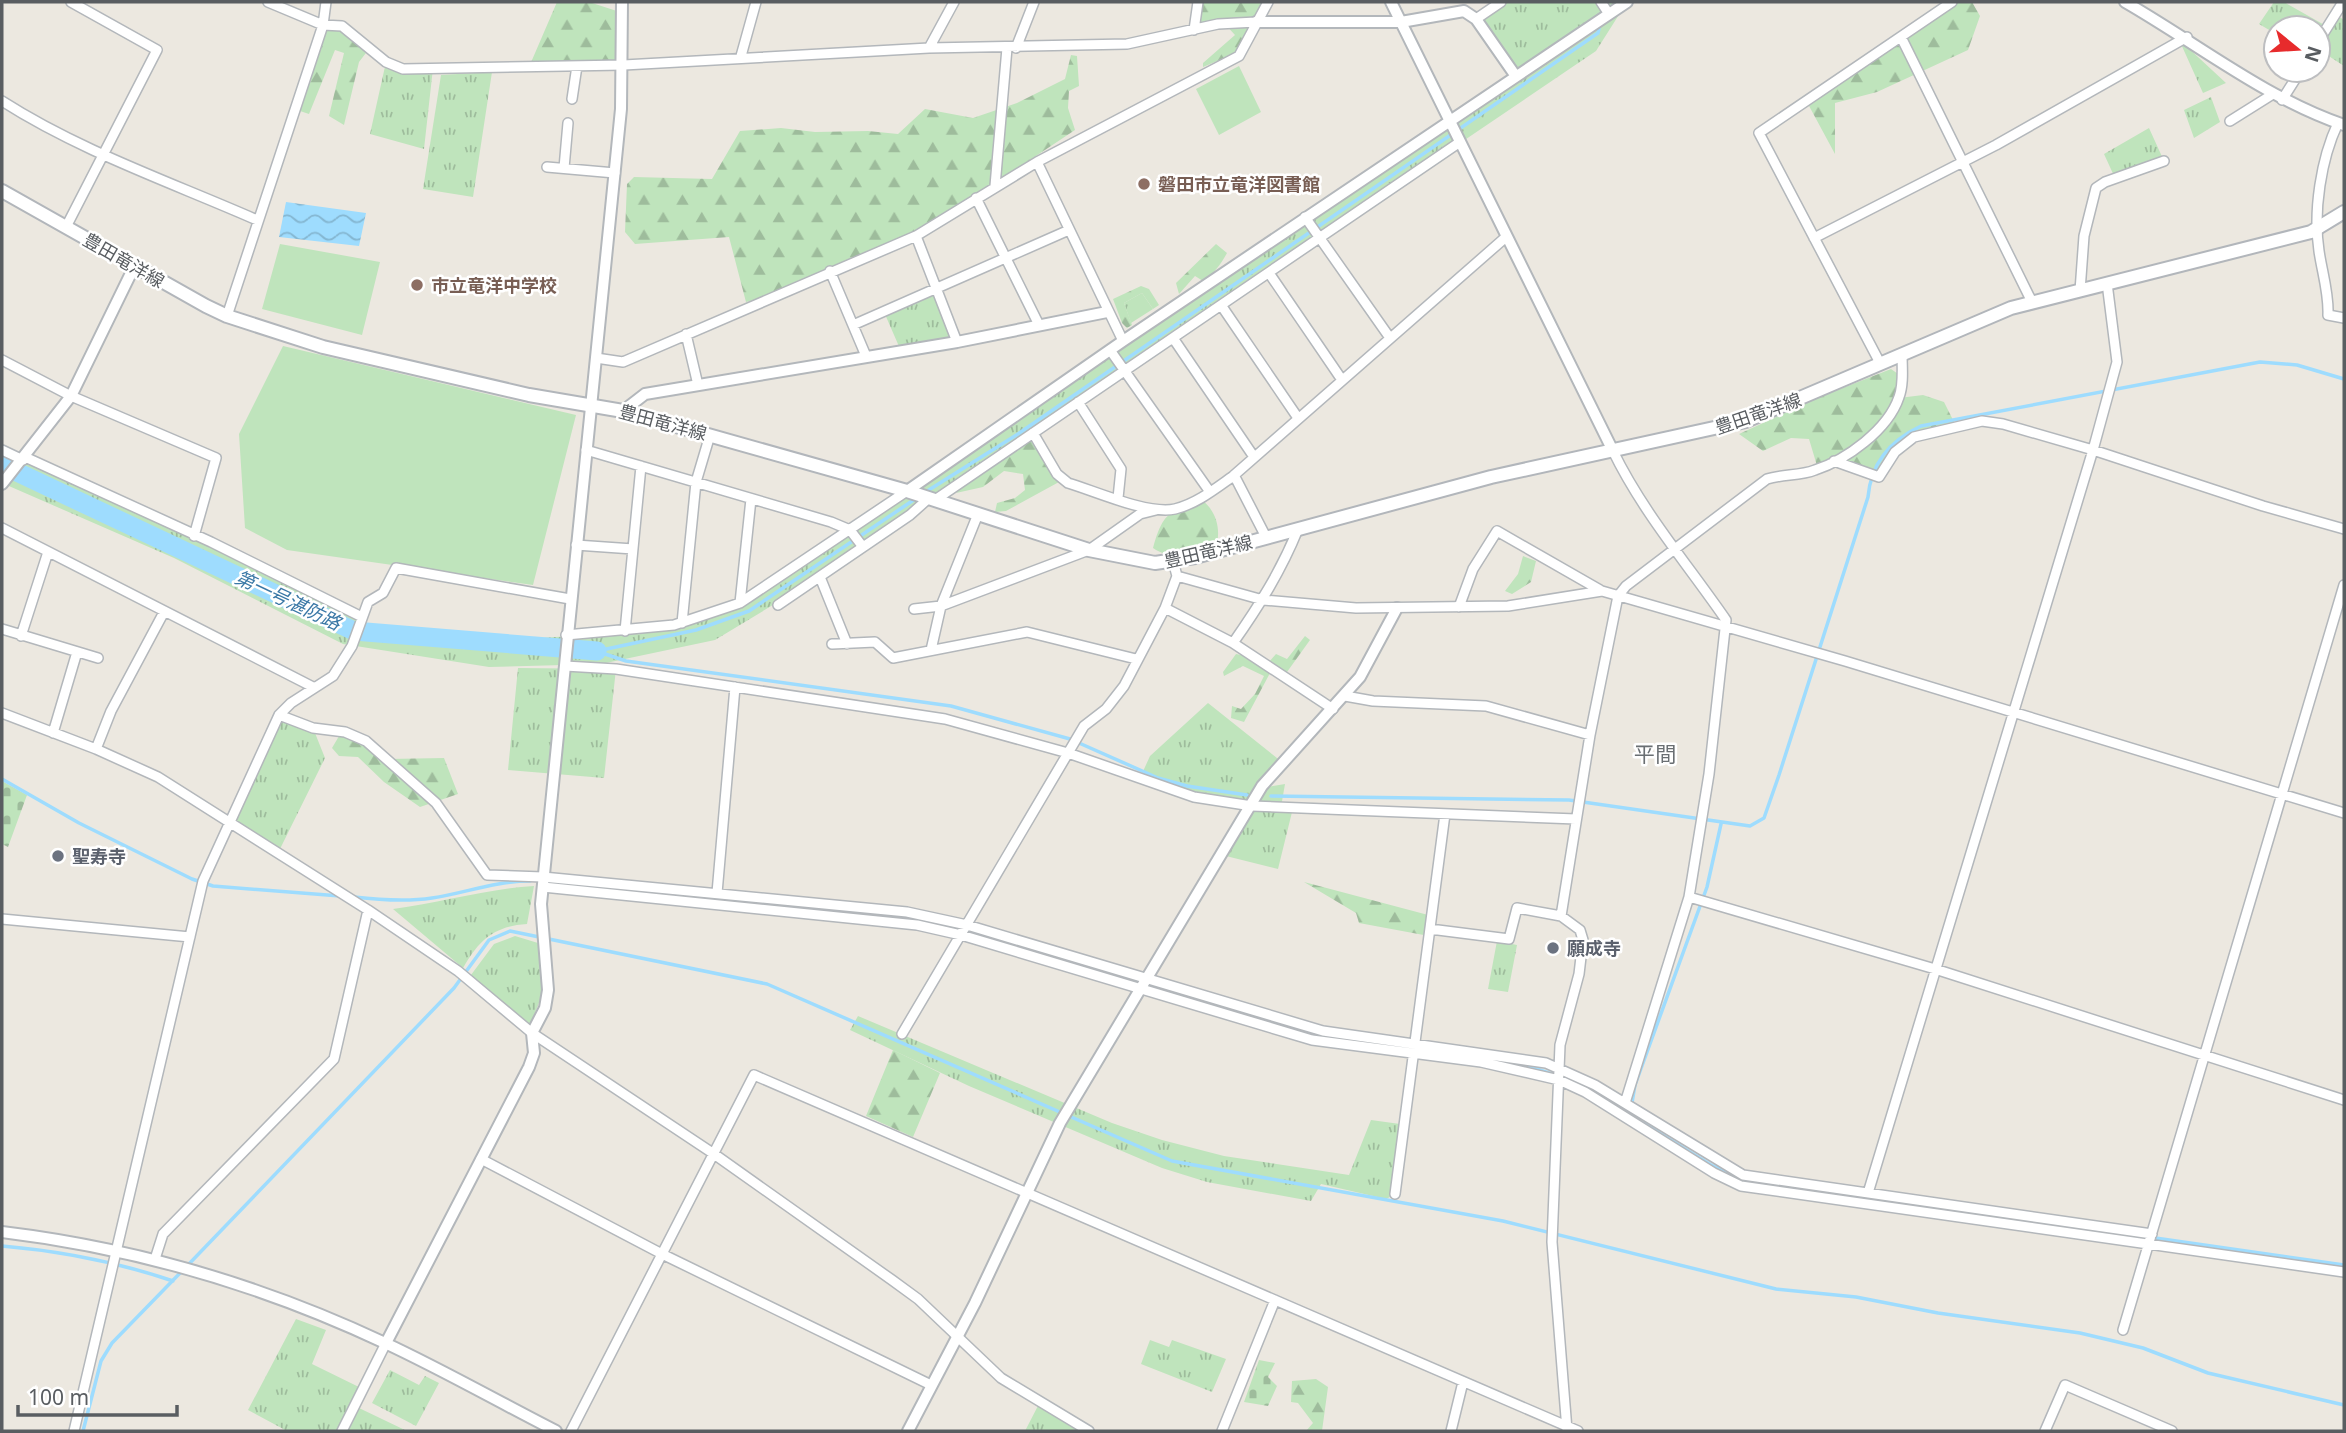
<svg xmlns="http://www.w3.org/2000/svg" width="2346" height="1433" font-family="'Noto Sans','Noto Sans JP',sans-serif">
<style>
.grass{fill:url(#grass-tufts)}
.forest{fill:url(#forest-firs)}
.cemetery{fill:url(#cemetery-stones)}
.park{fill:#bfe4bc}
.water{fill:url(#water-waves)}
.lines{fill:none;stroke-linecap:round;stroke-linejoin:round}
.stream{stroke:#9edcfe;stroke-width:3.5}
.river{stroke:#9edcfe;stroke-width:19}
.minor-casing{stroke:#b3b7bb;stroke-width:12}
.tertiary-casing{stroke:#b3b7bb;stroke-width:14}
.secondary-casing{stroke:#b2b6bb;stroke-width:16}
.minor{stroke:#fff;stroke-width:9}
.tertiary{stroke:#fff;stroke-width:10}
.secondary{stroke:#fff;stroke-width:12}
.education-dot{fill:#8d6e63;stroke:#fff;stroke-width:2.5}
.worship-dot{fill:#6b7280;stroke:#fff;stroke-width:2.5}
.labels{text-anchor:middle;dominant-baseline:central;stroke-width:5;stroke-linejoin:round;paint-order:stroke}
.education-label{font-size:18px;font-weight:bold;fill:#785e54;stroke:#fff;text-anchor:start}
.street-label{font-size:18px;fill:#595d61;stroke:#fff}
.worship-label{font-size:18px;font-weight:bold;fill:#5b616d;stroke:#fff;text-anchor:start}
.water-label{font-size:19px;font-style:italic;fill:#3a78a6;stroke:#fff}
.quarter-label{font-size:21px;fill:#6a6f73;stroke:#fff}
</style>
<defs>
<pattern id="grass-tufts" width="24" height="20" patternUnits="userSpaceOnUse" patternTransform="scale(1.75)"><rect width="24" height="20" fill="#bfe4bc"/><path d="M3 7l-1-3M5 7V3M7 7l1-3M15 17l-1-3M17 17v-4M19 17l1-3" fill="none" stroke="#9ebc9c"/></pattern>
<pattern id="forest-firs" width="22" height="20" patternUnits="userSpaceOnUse" patternTransform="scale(1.75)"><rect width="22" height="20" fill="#bfe4bc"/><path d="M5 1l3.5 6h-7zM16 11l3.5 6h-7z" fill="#9ebc9c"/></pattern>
<pattern id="cemetery-stones" width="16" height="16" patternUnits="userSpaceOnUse" patternTransform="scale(1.75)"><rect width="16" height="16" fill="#bfe4bc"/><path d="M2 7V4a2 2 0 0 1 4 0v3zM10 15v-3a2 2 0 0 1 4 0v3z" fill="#9ebc9c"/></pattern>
<pattern id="water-waves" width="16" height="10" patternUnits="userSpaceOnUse" patternTransform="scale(1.75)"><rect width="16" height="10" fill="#9edcfe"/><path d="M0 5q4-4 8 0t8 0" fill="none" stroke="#84b6d1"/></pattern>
</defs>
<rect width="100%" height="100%" fill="#ece8e0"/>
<path class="grass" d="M1502 2H1627L1596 51 816 579 715 640 601 664 489 667 343 644 174 558 2 483V450L167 524 361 621C466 653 640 639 743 601 779 588 812 560 840 536L1515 76 1476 19Z
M2274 2H2284L2328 27 2338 16 2344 20V66L2318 49V28H2276V34L2259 24Z
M2181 44H2184L2226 83 2203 93Z
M386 62 403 69 433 68 424 149 370 134Z
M492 72 473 197 423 189 441 75Z
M2211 97 2220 122 2194 138 2184 110Z
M2149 128 2164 161 2115 178 2104 154Z
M938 293 957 342 901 351 884 312Z
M1142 293 1153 309 1131 323 1124 303Z
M518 668 616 669 604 778 508 770Z
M1208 703 1282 762 1262 788 1285 784 1281 807 1293 808 1278 869 1222 855 1252 806 1194 797 1140 778 1150 756Z
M279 715 313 728 325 758 278 853 233 825Z
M534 886 527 924C494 926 479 940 463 968L393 909C441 903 486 889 534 886Z
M515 936 538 943 542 995 530 1025 468 979 494 944Z
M1497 941 1517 945 1508 992 1488 989Z
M858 1016 1112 1123 1162 1140 1224 1156 1349 1175 1371 1120 1400 1124 1395 1194 1386 1199 1321 1184 1311 1201 1207 1182 1162 1168 969 1086 850 1030Z
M296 1319 326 1330 312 1364 363 1389 342 1431H287L248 1410Z
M1150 1340 1169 1347 1172 1340 1226 1359 1212 1392 1141 1364Z
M390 1370 419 1385 425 1376 439 1383 416 1426 372 1403Z
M1041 1400 1084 1431H1025Z
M359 1408 407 1431H345Z"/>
<path class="forest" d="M557 2H589L623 13 624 65 529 67Z
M1202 2H1267L1241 51 1203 67V63L1235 35 1223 22 1196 26Z
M1953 2H1972L1980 16 1968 50 1877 92 1835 103V154L1808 104Z
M342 26 369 49 359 62 344 125 329 116 344 53 335 50 309 114 300 111 326 28Z
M1071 55 1077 56 1079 86 1069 91 1068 108 1075 130 916 236 772 296 746 302 729 237 635 244 625 232 627 184 634 177 712 179 740 131 781 128 815 132 868 131 898 134 925 109 973 118 1017 103 1065 79Z
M1216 244 1227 253C1221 264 1213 275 1203 281L1195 276 1179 294 1176 283Z
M1141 286 1149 289 1159 305 1153 309 1142 293 1124 303 1132 325 1127 328 1122 323 1113 299Z
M1891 369 1901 376 1899 398 1923 395 1944 402 1956 426 1905 442 1882 474 1834 461 1818 469 1809 439 1791 438 1763 451 1739 434 1783 414 1800 399 1825 395Z
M1020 442H1033L1059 482 1006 511 995 512 997 503 1015 498 1025 490 1023 474 1004 471 983 487 956 493 982 468Z
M1203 501C1219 514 1221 534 1215 551 1194 554 1171 561 1153 548 1163 512 1169 511 1203 501Z
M1523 556 1536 561 1531 582 1512 594 1505 591 1518 574Z
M1305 636 1310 640 1287 672 1268 663 1276 654 1287 659Z
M1236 654 1246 656 1270 673 1244 722 1231 718 1232 706 1241 709 1255 694 1264 676 1243 666 1224 676 1223 672Z
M342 731 388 759 444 758 458 794 420 807 384 782 358 757 339 756 332 748Z
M1304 882 1432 916 1429 936 1359 923 1356 913Z
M893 1050 940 1073 913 1137 866 1116Z
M1316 1379 1328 1387 1322 1431H1306L1313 1423 1298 1403 1291 1402 1292 1381Z"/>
<path class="cemetery" d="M2 781 27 795 8 847 2 844Z
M1259 1360 1275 1363 1268 1377 1277 1386 1268 1406 1244 1402Z"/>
<path class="park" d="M1239 66 1261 112 1219 135 1196 89Z
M280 244 380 262 362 335 262 309Z
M283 346 576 415 533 585 287 550 245 528 239 434Z"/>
<path class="water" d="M286 202 366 213 359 246 279 237Z"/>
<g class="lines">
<path class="stream" d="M924 493 1018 434 1598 33 1600 24
M597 651 696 630 749 611 918 497
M599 652 626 661 951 706 1070 739 1158 778 1187 786 1247 795
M2 779 79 823 192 879 213 886 340 896
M1271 796 1569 800 1750 826 1764 818 1779 775 1868 497C1871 462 1891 440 1921 426L2260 362 2297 365 2344 379
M597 887 711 898
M354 897C380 900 406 902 432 898 466 893 494 881 530 881
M900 915 923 920
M948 925 1317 1034
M1328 1036 1375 1043
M1515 1063C1558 1074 1594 1088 1630 1115
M1630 1115 1635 1085 1707 887 1721 824
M1643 1123 1711 1165 1743 1179 2344 1265
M2 1246C61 1251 117 1262 173 1281
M187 1266 454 988 489 940 510 931 767 984 1172 1161 1503 1221 1776 1289 1856 1297 1938 1313 2080 1333 2143 1348 2208 1373 2344 1405
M83 1431 101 1361 112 1343 182 1271"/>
<path class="river" d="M2 465 354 631 597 651"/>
<defs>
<path id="minor" d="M268 2 323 25 342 26 386 62 403 69 624 65 929 48 1127 44 1218 24 1256 22
M1601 2 1609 14
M1476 19 1501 2
M1194 30 1198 2
M1901 37 2032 302
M2318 42 2343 2
M929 48 954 2
M1016 48 1034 2
M741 56 756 2
M572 99 577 66
M2282 100 2301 70
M2 101C80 151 173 183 257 220
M2230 121 2273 94
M2338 123C2321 159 2313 211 2319 251 2322 272 2329 293 2328 315L2344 318
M1037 162 1123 341
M547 167 615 173
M564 168 568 123
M995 186 1007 48
M976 198 1039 325
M1305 217 1390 338
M66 227 157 50 71 2
M916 236 957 342
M1814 238 1996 145 2187 37
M830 271 866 356
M1269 273 1342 380
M2080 291 2084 236 2096 188 2105 182 2164 161
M1221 305 1298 418
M227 316 323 25 326 2
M853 325 1069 230
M686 334 698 385
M1173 338 1254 457
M1110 350 1210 492
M596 358 623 362 916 236 1037 162 1239 56 1268 2
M2 360 71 396 216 458 194 536
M1880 363 1759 133 1952 2
M1078 402 1121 469 1118 498
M1033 433 1057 474 1068 483C1095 491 1148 515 1175 509 1196 504 1215 489 1232 477L1506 237
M2 450 23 460
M586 450 831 522 850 530 863 547
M1613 451C1642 511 1688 565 1726 620L1709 774 1689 897 1625 1103
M25 457 211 542 362 617
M1834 461 1879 477 1895 452 1914 437 1982 421 2003 424 2093 450 2263 506 2344 529
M1234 475 1266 537
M935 500 1460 142
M2 528 313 687
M576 545 633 549
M1177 576 1263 600 1356 608 1508 606 1602 591 1845 661 2344 813
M820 577 847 644
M740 603 751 499
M778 605 910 515 929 498
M1459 607 1473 569 1497 531 1600 590
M1165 608 1233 643 1333 709
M914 609 941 606 1089 550 1140 514 1156 510
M682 623 696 482 710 435
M2 629 98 658
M625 631 641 466
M566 635 674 625 740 603 907 491
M21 636 48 552
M1233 643C1259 606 1281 571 1298 529
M832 644 875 642 893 658 1027 632 1136 659
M931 650 941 606 978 514
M565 666 616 669 945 719 1068 753 1194 797 1252 806 1576 819
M1345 696 1373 701 1486 706 1590 735
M2 713 96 749 158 777 368 910 458 971 532 1033 714 1154 892 1280 918 1299 1001 1378 1089 1431
M279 715 313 728 345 732 366 741 436 803 487 875 543 877 907 912 967 925 1323 1031 1546 1063 1595 1085 1743 1175 2152 1234
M53 733 77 652
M96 749 111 711 164 612
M543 887 917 925 961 935 1312 1040 1481 1062 1559 1080 1585 1092 1714 1173 1741 1186 2344 1272
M717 893 735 687
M1689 897 1935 969 2344 1100
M1561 916 1590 735 1618 596 1626 586 1767 479C1783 474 1800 476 1815 470 1846 460 1888 430 1899 397 1904 384 1902 367 1902 354
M2 919 190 937
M1430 929 1509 939 1517 908 1561 916 1580 930 1583 940 1579 974 1560 1045 1552 1242 1567 1430
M902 1034 1084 726 1106 709 1124 686 1165 608 1177 576 1173 561
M481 1159 662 1254 931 1385
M1868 1193 2093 450 2117 362 2107 283
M1395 1194 1445 814
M155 1259 163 1234 334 1059 368 910
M2123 1330 2344 585
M74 1431 203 881 279 715 291 703 333 676 352 646 368 602 383 593 396 568 570 599
M342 1431 386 1343
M571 1431 754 1075 1578 1431
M1222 1431 1275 1300
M1451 1431 1463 1382
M2045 1431 2065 1385 2172 1431"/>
<path id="tertiary" d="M1391 2 1613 451
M2125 2C2198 44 2265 98 2344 125
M1256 22H1401L1464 11 1476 19 1515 75
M623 411 645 394 957 342 1107 312
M2 484 71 396 134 267
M907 491 1123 341 1627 2
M2 1232C135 1248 264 1286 385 1343 443 1370 499 1402 556 1431
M386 1343 529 1067 534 1053 532 1033 545 1008 548 990 541 904 621 109 622 2
M908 1431 975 1303 1060 1123 1262 786 1360 677 1397 608"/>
<path id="secondary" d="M2 191 206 306 227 316 323 347 529 395 623 411 907 491 1089 550 1155 563 1195 557 1491 477 1746 421 2011 308 2311 232 2344 212"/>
</defs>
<use href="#minor" class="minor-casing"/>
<use href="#tertiary" class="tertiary-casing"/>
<use href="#secondary" class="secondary-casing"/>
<use href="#minor" class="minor"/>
<use href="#tertiary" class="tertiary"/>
<use href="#secondary" class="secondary"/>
</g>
<g class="education-dot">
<circle cx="1144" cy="184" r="7"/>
<circle cx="417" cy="285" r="7"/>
</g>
<g class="worship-dot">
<circle cx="58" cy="856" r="7"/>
<circle cx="1553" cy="948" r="7"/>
</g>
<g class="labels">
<g class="education-label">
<text x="1158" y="184">磐田市立竜洋図書館</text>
<text x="431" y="285">市立竜洋中学校</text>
</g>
<g class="street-label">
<text transform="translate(124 260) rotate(30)">豊田竜洋線</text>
<text transform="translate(1758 413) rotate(-19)">豊田竜洋線</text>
<text transform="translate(663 422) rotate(15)">豊田竜洋線</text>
<text transform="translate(1208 551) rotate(-13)">豊田竜洋線</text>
</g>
<g class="worship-label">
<text x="72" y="856">聖寿寺</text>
<text x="1567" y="948">願成寺</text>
</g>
<g class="water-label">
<text transform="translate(288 600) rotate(25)">第一号湛防路</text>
</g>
<g class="quarter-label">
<text x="1655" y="754">平間</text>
</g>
</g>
<rect width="2346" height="1433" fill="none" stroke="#595d61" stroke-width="7"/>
<g transform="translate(2297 49) rotate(108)"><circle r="33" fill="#ffffff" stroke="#bdbec0" stroke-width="2"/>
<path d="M0-5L12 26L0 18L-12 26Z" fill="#e72b2c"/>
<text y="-10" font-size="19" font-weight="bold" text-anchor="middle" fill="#595d61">N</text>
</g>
<path d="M18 1405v10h159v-10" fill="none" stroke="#595d61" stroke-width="3.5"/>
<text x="28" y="1405" font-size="21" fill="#595d61" stroke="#ffffff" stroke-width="5" paint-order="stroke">100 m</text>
</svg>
